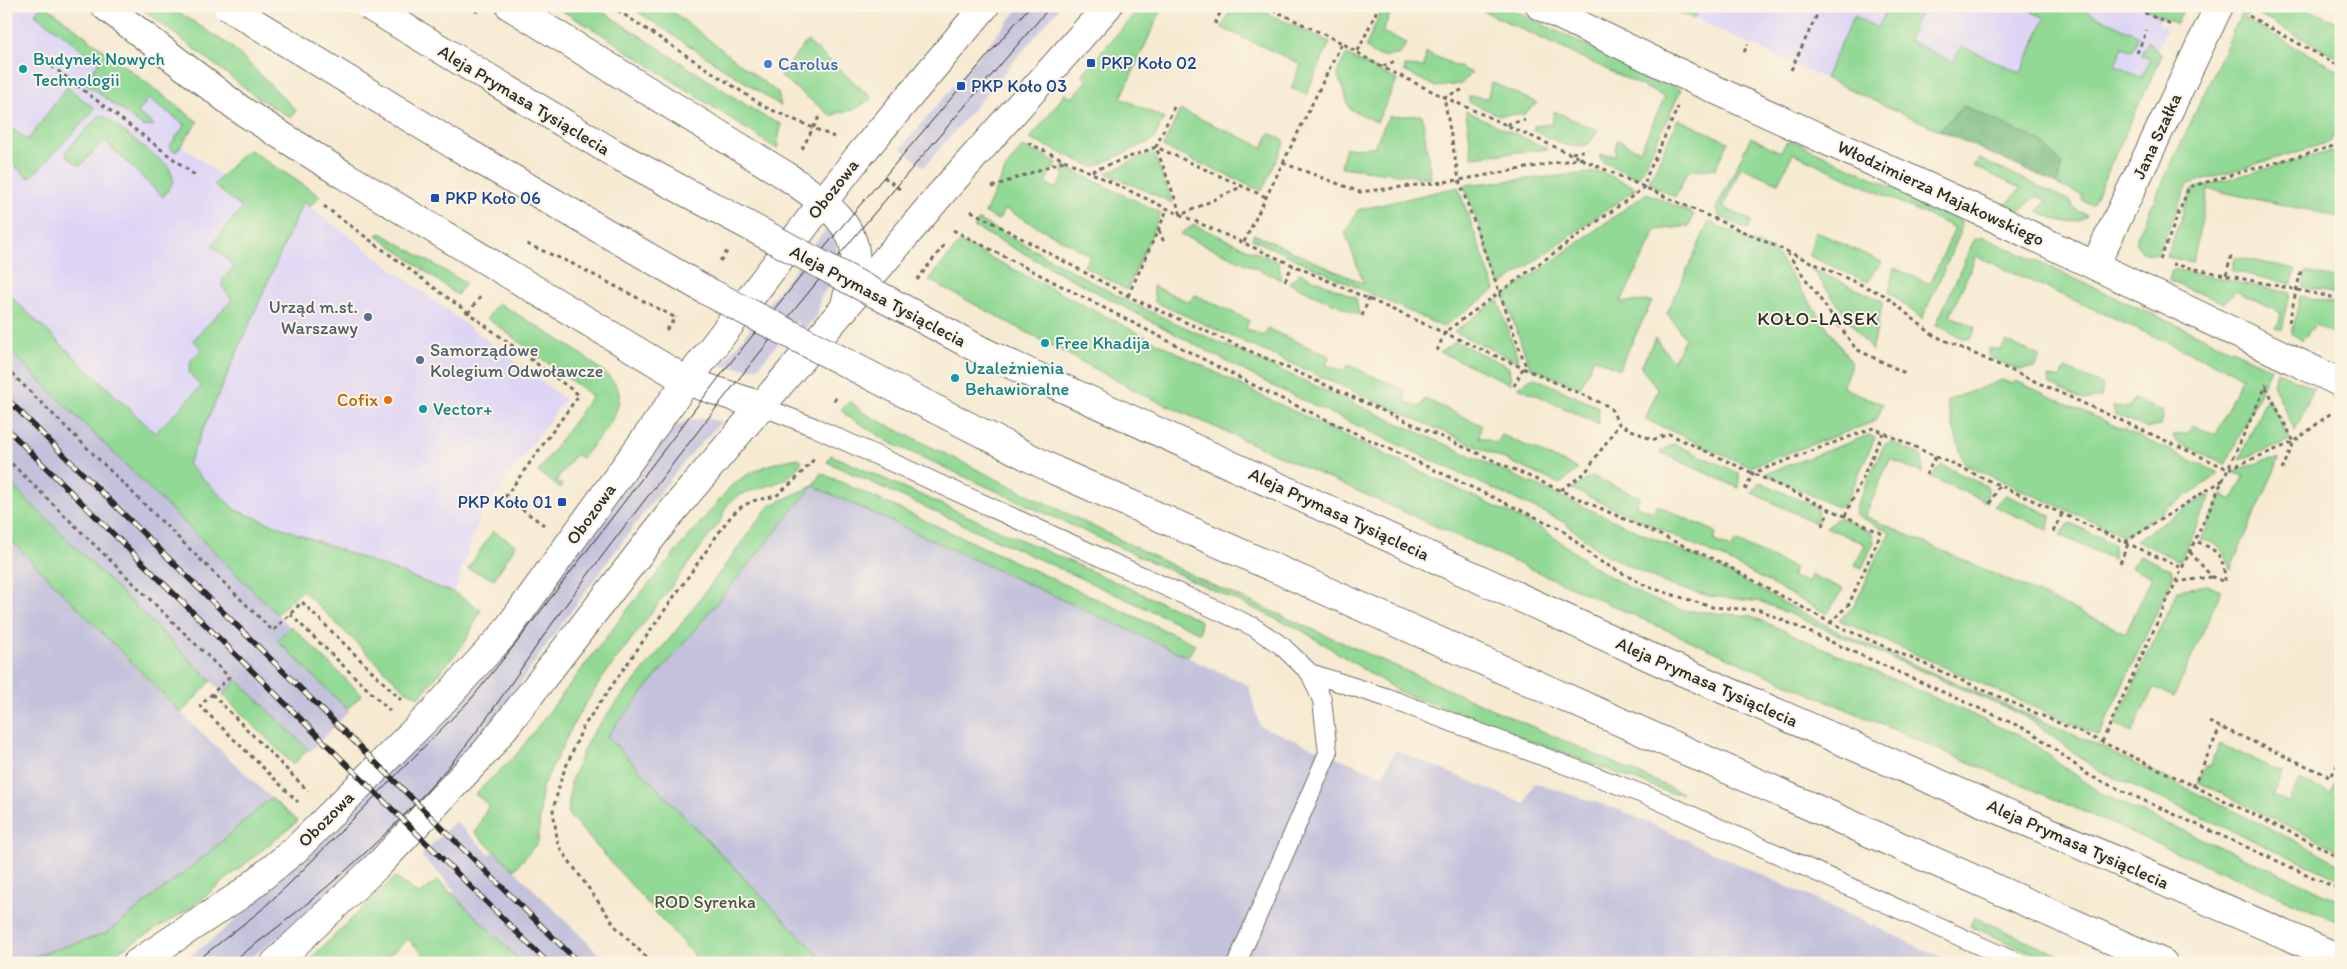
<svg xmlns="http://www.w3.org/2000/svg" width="2347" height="969" font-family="Itim,sans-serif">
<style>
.built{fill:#ded5f5}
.industrial{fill:#c3c1db}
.green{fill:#91d994;stroke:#5e8260}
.forest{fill:#74b97e;stroke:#507254}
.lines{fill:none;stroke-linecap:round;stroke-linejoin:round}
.lane-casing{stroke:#726e65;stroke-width:20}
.street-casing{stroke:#726e65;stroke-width:30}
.secondary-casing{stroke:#726e65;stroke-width:30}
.primary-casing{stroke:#726e65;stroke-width:30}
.path{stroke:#726e65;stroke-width:3;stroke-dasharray:4 4;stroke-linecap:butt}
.lane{stroke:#fff;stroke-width:18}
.street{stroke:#fff;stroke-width:28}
.secondary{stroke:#fff;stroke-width:28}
.primary{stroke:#fff;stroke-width:28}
.tram{stroke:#2b2b2b;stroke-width:1}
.rail-casing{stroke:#2b2b2b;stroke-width:5.5}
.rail{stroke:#fcf5e5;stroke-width:4;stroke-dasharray:11;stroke-linecap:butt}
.primary-bridge-casing{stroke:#726e65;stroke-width:30;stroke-linecap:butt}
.primary-bridge{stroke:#fff;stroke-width:28}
.transit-dot{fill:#1a4fb4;stroke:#fcf5e5;stroke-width:2}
.shop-dot{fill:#3f7fe0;stroke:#fcf5e5;stroke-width:2}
.culture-dot{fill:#0f9aa8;stroke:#fcf5e5;stroke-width:2}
.service-dot{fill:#5c6f8a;stroke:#fcf5e5;stroke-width:2}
.food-dot{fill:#e8710a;stroke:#fcf5e5;stroke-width:2}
.labels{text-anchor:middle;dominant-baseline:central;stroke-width:4;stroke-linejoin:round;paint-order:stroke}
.culture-label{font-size:18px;fill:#0d838f;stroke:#fcf5e5;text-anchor:start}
.transit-label{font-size:18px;fill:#164399;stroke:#fcf5e5;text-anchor:start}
.shop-label{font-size:18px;fill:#366cbe;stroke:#fcf5e5;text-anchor:start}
.street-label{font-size:18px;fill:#2b2b2b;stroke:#fcf5e5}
.service-label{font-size:18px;fill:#4e5e75;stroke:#fcf5e5;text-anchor:end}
.food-label{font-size:18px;fill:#c56008;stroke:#fcf5e5;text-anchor:end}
.park-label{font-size:18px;fill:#445645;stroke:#fcf5e5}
.neighbourhood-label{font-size:19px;letter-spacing:1px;fill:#2b2b2b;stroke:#fcf5e5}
</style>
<rect width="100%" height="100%" fill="#fcf5e5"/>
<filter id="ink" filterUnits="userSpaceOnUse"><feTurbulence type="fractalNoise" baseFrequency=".02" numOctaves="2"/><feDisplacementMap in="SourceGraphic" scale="10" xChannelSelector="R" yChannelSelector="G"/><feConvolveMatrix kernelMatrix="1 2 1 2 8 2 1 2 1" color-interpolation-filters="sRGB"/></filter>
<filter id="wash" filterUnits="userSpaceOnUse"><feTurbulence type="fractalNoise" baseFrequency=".0096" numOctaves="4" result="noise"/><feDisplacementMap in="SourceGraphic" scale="20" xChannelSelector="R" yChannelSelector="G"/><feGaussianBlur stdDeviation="1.12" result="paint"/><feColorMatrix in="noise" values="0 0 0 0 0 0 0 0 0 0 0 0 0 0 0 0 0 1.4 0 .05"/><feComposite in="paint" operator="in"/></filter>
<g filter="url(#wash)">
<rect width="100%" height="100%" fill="#f6ead2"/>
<path class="built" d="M6 6H46L198 122 181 145 193 154 222 176 242 154 310 207 565 399 480 516 454 593 235 510 6 292Z
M1666 6H2185L2177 24 2161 17 2159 24 2167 28 2157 49 2162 55 2092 205 2082 200 2083 196Z"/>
<path class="industrial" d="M1021 6H1061L924 167 901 148Z
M825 230 832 232 841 266 821 297 817 316 797 337 798 320 758 367 748 369 721 366Z
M6 347 290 627 277 640 349 711 310 752 237 681 224 694 6 479Z
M708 418 721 422 687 458 639 519 553 636 478 743 328 899 244 963H180L213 939 262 897 482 675 669 431 686 420Z
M813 486 1248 685 1260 726 1383 776 1395 750 1525 804 1534 783 1623 811 1954 963H826L606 736Z
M6 535 162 695 271 798 206 855 107 933 14 963H6Z
M455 821 489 854 493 851 514 870 608 963H433L451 893 455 890 421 856Z"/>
<path class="green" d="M41 6H46L198 122 176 152 169 147 185 125 149 98 138 113 154 125 144 127 84 82 99 62 35 14Z
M139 6H169L231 46 296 110 291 118 258 98Z
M554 6H594L763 116 781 124 777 149 600 33Z
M629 6H665L778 93 781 106Z
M1141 6H1163L1121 98 1164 118 1153 140 1094 167 1030 139 1065 94 1072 98 1087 81 1082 75Z
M1383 6H1394L1382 32 1407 43 1398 55C1383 57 1375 59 1366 46Z
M1473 6H1504L1681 90 1641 174 1637 178 1603 162 1599 155H1615L1617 140 1640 151 1665 97Z
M1568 6H1598L1585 14Z
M1666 6H1699L1694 19Z
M1888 6H1919V15L1908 40 1953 62 1961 46 2021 73 2045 18 2032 12 2035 6H2075L2139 36 2132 51 2123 47 2115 65 2141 78 2150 59 2141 55 2148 41 2162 55 2092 205 2082 200 2083 196 2057 184 2062 164 1964 106 1939 130 1825 78 1854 16 1878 28Z
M2145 6H2185L2177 24 2144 8Z
M2245 6H2301L2341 24V59L2249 10 2245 19 2341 72V126L2330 142 2188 184 2157 255 2142 252 2137 245V237Z
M1258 9 1330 42 1306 95 1291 88 1301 64 1222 28 1229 13Z
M807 41 872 98 854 110 836 113 833 117 780 76Z
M1426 52 1472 73 1461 84 1436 87 1404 71 1405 66 1424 67Z
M1346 55 1397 80 1377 122 1350 109 1337 73Z
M1491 82 1537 103 1524 114 1499 115 1469 102V96L1488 98Z
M67 87 94 108 91 114 31 177H27L6 157V125L28 140Z
M1180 110 1263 147 1270 133 1285 141 1262 191 1163 147Z
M1466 111 1548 149 1472 157Z
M1554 111 1598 131 1588 145 1567 146 1534 131V126L1552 124Z
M1422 115 1431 178 1341 167 1345 148 1374 147 1388 117Z
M99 116H104L169 167 174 181 163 197 104 140 81 165 76 164 67 156 66 151Z
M1678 119 1728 142 1716 168 1688 171 1675 197 1650 184V180Z
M1751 137 1780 152 1786 143 1791 140 1953 215 1961 222 1960 234 1922 319 1889 292 1894 268 1930 284 1955 228 1793 153 1778 183 1741 167 1723 207 1752 221 1747 229 1719 216 1716 209Z
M1022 147 1041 154 1057 163 1055 169 1052 168 1045 183 1057 189 1065 174 1061 172 1063 166 1161 213 1127 290 1084 266 1090 255 1005 209 998 220 985 213 1006 168Z
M250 150 320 196 310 207 303 202 188 464 235 510 454 593 481 610 464 644 419 697 405 690 302 590 277 614 6 347V292L155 433 201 387 189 372 191 360 202 349 193 340 232 300 222 286 223 279 234 267 212 245 242 208 214 185 242 154Z
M2332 151 2341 159V217L2208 189 2193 262 2166 257 2192 189Z
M1153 152 1173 203 1106 173Z
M1979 159 2070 201 2076 210 2087 215C2070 229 2055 219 2037 211L2047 201 2037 196 2018 213 2009 209 2007 204 2021 188 1973 166Z
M1601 172 1637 188 1500 286 1464 185Z
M1458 187 1495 290 1443 327 1252 239 1254 234 1364 284 1345 232 1358 210Z
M1647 193 1694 214 1689 226 1656 230 1621 302 1652 301 1619 369 1594 358 1580 388 1530 367 1504 296Z
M979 220 1129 302 1717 567 1841 633 2095 744 2314 850 2341 865V880L2097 770 2036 724 2020 714 1762 602 1710 596 1669 585 1601 552 1564 522 1273 386 974 227Z
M1709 222 1774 251 1852 363 1842 387 1883 404 1876 421 1750 467 1645 419 1658 390 1641 367 1655 338 1673 361 1685 338 1667 313Z
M1194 225 1278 262 1282 280 1180 234Z
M1815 231 1882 262 1868 282 1809 256Z
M381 233 465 283 457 295 377 235Z
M1983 237 2271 368 2226 464 2176 442 2173 435 2188 434 2192 425 2216 435 2242 376 1976 256 1950 316 1975 327 1972 338 1964 339 1936 325 1974 240Z
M960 242 1264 397 1544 530 1597 569 1644 596 1681 610 1751 616 2027 739 2101 794 2341 901V923L1758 671 1146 396 929 280Z
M2235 257 2296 269 2292 284 2232 271Z
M1812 269 1883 301 1872 351Z
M2172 269 2290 293 2282 330 2275 327 2279 322 2281 313 2236 291 2224 303 2169 281Z
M2306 272 2341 279V295L2303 287Z
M1300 273 1356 298 1359 315 1289 283Z
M1153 286 1189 302 1195 295 1249 320 1246 329 1264 336 1268 329 1329 356 1326 365 1344 371 1348 365 1406 391 1404 401 1421 407 1425 399 1481 425 1479 437 1497 443 1502 435 1578 469 1560 484 1155 302Z
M2300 296 2341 304V337L2315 325 2302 340 2292 334Z
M1498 300 1519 362 1454 332Z
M498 303C520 317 617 369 619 393 621 418 596 440 582 458L576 454 556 480 562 485 560 488 538 472 592 396 487 318Z
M2006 341 2040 356 2036 367 2019 370 1989 357V348L2001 350Z
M1456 342 1509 367 1511 384 1440 352Z
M2065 368 2103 385 2101 397 2083 400 2049 384 2048 377 2060 378Z
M2277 372 2314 388 2295 431 2273 384Z
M1533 377 1598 407 1599 424 1518 387Z
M2002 380 2012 384 2016 381 2217 472 2215 477 2125 536 1964 464 1946 401Z
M2267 397 2289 438 2288 441 2239 460Z
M2134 399 2163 412 2160 426 2146 428 2115 414 2113 407 2129 408Z
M850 401 865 414 907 435 1210 584 1682 793H1670L1400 692 1301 630 891 443 846 415 841 410Z
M1869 435 1875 438 1845 504 1837 507 1765 474Z
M1891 442 1922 456V473L1890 459 1865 516 2126 633 2152 577 2131 567 2140 555 2171 570 2173 577 2099 736 1839 620 1854 606 1890 532 1857 516 1855 509 1884 445Z
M1674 444 1739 473V488L1660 452Z
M831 455 1194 617 1200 621V633L827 462Z
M799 458 802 461C799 465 797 470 793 473 773 493 726 485 722 519L603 677 577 717 542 787 538 842 514 870 475 833 489 805 475 794 516 755 631 605 732 485C753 469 773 462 799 458Z
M2279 458 2276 467 2230 570C2227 554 2217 541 2201 540L2222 495 2232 500 2244 477 2233 472 2263 461Z
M1942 465 1988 487 1987 502 1931 477Z
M821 473 1195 644 1188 657 813 486 607 736 826 963H701L568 814 571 781 588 740 605 717 680 626 769 506 813 486Z
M1592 476 1639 497 1636 506 1653 512 1656 505 1716 532 1714 541 1732 548 1735 541 1795 568 1791 577 1808 582 1811 575 1843 589 1827 614 1723 558 1572 489Z
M6 479 211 681 181 713 6 535Z
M1760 482 1817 508 1818 524 1752 493Z
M2006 495 2050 515 2048 530 1994 506Z
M2206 496H2211L2180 561 2136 540Z
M1839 517 1872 533 1874 542 1862 568 1855 565 1865 544 1826 527Z
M2070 523 2114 544 2113 559 2060 535Z
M493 531 516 545 494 579 468 569Z
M2207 585 2221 591 2174 697 2154 687 2132 732 2115 724 2178 590Z
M291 626 362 695 347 709 277 640Z
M237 680 308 749 293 765 223 695Z
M2220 744 2283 773 2273 796 2288 803 2299 780 2330 793 2341 769V853L2323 843 2198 782 2206 766 2209 767Z
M271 798 298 821 188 910 98 963H14L107 933 206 855Z
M395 877 419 895 438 880 523 963H433L408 939 380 963H306Z
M1974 917 2077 963H2055L1970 926Z"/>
<path class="forest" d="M1964 106 2041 141 2062 164 2057 184 1939 130Z"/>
</g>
<g filter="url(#ink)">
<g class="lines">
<defs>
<path id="lane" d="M761 406 814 427 1252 626 1282 646 1310 673 1322 700 1328 753 1237 963
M1310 673 1385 697 1653 798 2018 963"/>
<path id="street" d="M1540 6 1692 79 1980 211 2341 383
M2095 265 2219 6"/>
<path id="secondary" d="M137 963 240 895 295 850 434 711 504 634 687 381 823 202 859 156 985 6
M275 963 381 862 487 750 670 514 939 196 1108 6"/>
<path id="primary" d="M105 6 241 110 344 175 687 381 761 406
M510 6 785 175C814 196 860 222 855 264 853 279 847 295 844 309
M984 352 1663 663 2341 959
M937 410 1056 471 2163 963"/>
</defs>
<use href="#lane" class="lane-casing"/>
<use href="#street" class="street-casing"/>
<use href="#secondary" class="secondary-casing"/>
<use href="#primary" class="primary-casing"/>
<path class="path" d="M468 6 478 12
M611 6 765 107 834 137
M1265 6 1342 43 1376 64 1444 97 1884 295 1933 335 2228 469 2294 442 2331 413
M2130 6 2173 26
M2026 9 2027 6
M1705 10 1706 6
M2249 16 2341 67
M1215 24 1223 6
M1358 51 1379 6
M1744 52 1748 44
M2137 53 2147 30
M45 61 196 176
M1383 66 1398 60
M1791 70 1821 6
M1462 90 1444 97 1459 180 1525 364 1514 386
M1174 107 1156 147 1266 197
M1507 124 1525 120
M1028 143 1181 215 1610 407 1619 424 1652 440 1669 434 1881 533 1849 604 1831 622
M802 149 820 115
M1572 153 1588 150
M1283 163 1360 192 1459 180 1583 158
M1092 171 1156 147 1181 215 1243 186
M884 177 901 190
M992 187 1066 160
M324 206 579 395 505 497 544 525
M971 211 1134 299 1720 562 1831 623 2102 742 2321 847 2341 860
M953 230 1267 392 1561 529 1596 559 1648 587 1712 607 1760 610 2032 732 2090 776 2341 890
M1159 230 1165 245
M1244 242 1342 43
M527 244 571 263 676 318
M1787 253 1856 349 1907 374
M2160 260 2189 187 2341 144
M720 261 728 250
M2172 264 2341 299
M2226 275 2231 256
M917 280 945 244
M1285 281 1293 264
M1128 296 1168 208
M468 313 481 296
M1362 316 1369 298
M2289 322 2301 270
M666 330 676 317
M1437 351 1445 332 1645 187 1646 178 1678 107
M6 368 273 631 302 602 401 700
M2266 387 2294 442
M834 401 838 394
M6 458 229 677 200 706 298 802
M2282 470 2294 442
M1926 475 1936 456
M1561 490 1585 473 1619 424
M1745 490 1753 473 1873 428 2182 568
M1990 504 1999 485
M1845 516 1883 433
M1822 526 1830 509
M2053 532 2062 514
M2125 542 2223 480
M2190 552 2212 577 2225 582C2224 557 2219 550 2195 541
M2120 563 2128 544
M2176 582 2211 577
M290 614 390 711
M212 694 308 791
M2209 722 2331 777 2341 757
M2102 742 2267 384
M2193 787 2220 728
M652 963 616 927 558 845 553 810 562 776 583 727 727 521 738 509 752 501 776 496 795 480 816 457"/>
<use href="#lane" class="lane"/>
<use href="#street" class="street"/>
<use href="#secondary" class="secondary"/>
<use href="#primary" class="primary"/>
<path class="tram" d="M194 963 260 911 289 884 472 698 521 637 727 367 843 225 1030 6
M230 963C307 907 380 845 443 773 487 723 521 667 559 614 599 559 641 505 682 452 799 299 925 152 1051 6"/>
<defs>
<path id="rail" d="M6 398 579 963
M6 428 548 963"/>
</defs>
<use href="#rail" class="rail-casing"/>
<use href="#rail" class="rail"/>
<defs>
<path id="primary-bridge" d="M227 6 456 146 707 291 937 410
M369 6 615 154 984 352"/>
</defs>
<use href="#primary-bridge" class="primary-bridge-casing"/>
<use href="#primary-bridge" class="primary-bridge"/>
</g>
</g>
<g class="transit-dot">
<rect x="1086" y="58" width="10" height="10" rx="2.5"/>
<rect x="956" y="81" width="10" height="10" rx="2.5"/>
<rect x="430" y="193" width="10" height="10" rx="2.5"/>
<rect x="557" y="497" width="10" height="10" rx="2.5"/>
</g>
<circle class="shop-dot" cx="768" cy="64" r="5"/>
<g class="culture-dot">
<circle cx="23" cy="69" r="5"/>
<circle cx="1045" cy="343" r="5"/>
<circle cx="955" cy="378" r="5"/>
<circle cx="423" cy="409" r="5"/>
</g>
<g class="service-dot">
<circle cx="368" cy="317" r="5"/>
<circle cx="420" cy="360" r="5"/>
</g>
<circle class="food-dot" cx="388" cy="400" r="5"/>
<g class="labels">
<g class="culture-label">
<text x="33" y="59">Budynek Nowych<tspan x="33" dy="21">Technologii</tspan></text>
<text x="1055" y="343">Free Khadija</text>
<text x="965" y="368">Uzależnienia<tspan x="965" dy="21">Behawioralne</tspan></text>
<text x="433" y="409">Vector+</text>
</g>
<g class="transit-label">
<text x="1101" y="63">PKP Koło 02</text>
<text x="971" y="86">PKP Koło 03</text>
<text x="445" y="198">PKP Koło 06</text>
<text x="552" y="502" text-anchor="end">PKP Koło 01</text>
</g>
<g class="shop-label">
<text x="778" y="64">Carolus</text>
</g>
<g class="street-label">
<text transform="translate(524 100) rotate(31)">Aleja Prymasa Tysiąclecia</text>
<text transform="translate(2157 136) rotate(-65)">Jana Szałka</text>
<text transform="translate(833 189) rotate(-52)">Obozowa</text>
<text transform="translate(1941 193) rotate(25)">Włodzimierza Majakowskiego</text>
<text transform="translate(878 296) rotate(28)">Aleja Prymasa Tysiąclecia</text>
<text transform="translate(591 514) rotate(-54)">Obozowa</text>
<text transform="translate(1339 514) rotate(25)">Aleja Prymasa Tysiąclecia</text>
<text transform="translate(1707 682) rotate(24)">Aleja Prymasa Tysiąclecia</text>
<text transform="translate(326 819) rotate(-45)">Obozowa</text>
<text transform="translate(2078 844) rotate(24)">Aleja Prymasa Tysiąclecia</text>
</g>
<g class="service-label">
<text x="358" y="307">Urząd m.st.<tspan x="358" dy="21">Warszawy</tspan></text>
<text x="430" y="350" text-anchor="start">Samorządowe<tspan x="430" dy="21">Kolegium Odwoławcze</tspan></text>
</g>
<g class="food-label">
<text x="378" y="400">Cofix</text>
</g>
<g class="park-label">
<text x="705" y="902">ROD Syrenka</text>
</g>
<g class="neighbourhood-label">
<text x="1818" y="318">KOŁO-LASEK</text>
</g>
</g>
<rect width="2347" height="969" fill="none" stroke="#fcf5e5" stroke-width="25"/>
</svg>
